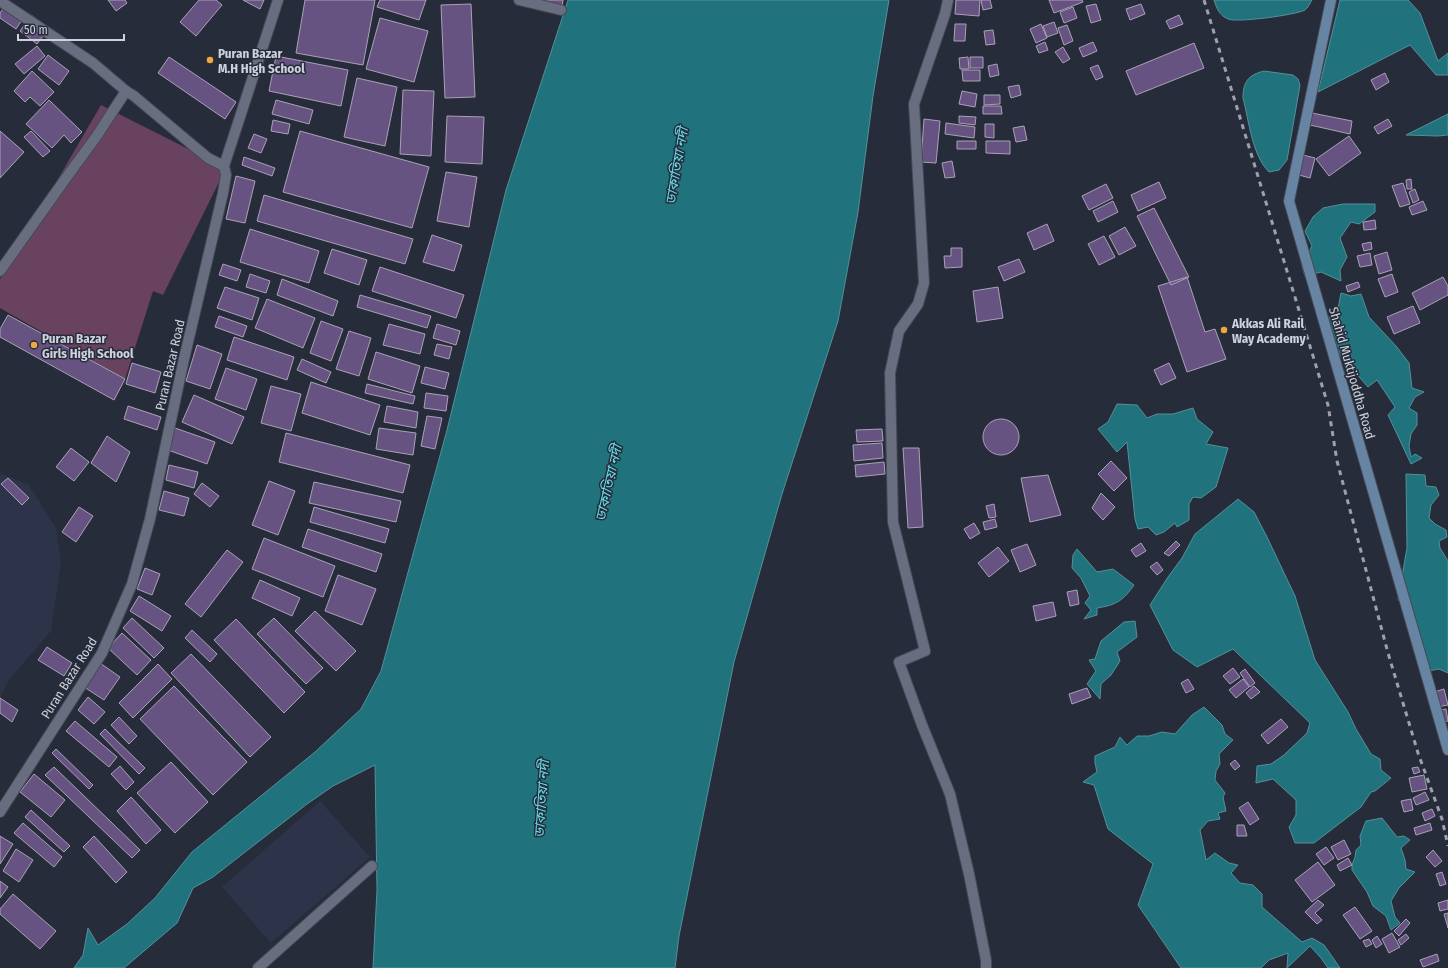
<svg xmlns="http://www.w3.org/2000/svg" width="1448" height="968" font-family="'Fira Sans Condensed','Noto Sans Bengali',sans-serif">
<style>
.built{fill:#2d3449}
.green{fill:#694260}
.water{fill:#20737c;stroke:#549099}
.building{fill:#675382;stroke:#a9a2b5}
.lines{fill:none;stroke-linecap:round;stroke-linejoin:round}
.minor-casing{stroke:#454956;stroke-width:12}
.tertiary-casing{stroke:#454956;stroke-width:12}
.secondary-casing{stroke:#454956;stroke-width:12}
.minor{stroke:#686e80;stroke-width:10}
.tertiary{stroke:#686e80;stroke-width:10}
.secondary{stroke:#6785a2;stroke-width:10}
.rail{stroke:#9da1ac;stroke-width:3;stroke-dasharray:5 5;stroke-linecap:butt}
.poi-dot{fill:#eea83c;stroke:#272c3b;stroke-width:1.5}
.labels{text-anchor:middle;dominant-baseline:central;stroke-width:3;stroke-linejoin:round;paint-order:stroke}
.poi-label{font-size:13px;font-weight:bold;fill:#ced2dc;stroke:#272c3b;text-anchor:start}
.street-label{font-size:13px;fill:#ced2dc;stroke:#272c3b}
.water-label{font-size:14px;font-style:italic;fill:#66dce9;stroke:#272c3b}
</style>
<rect width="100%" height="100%" fill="#272c3b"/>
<path class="built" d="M0 473 29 485 56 528 61 562 51 631 9 680 0 698Z
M320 801 370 857 271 943 222 887Z"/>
<path class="green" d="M101 105 226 168 163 295 153 291 125 379 0 308V279Z"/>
<path class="water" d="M568 0H889L873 96 858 212 838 321 782 494 734 662 679 936 675 968H373L377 890 375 765 333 786 307 804 213 877 193 888 177 923 124 968H74L83 955 88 928 98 945 127 924 155 898 192 852 315 752 361 709 381 671 447 430 506 190Z
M1214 0H1312C1310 3 1308 8 1305 10 1296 15 1236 23 1228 19 1219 15 1217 9 1214 0Z
M1340 0H1408L1420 13 1438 61 1448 53V75H1436L1410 45 1318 92Z
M1264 71 1293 75 1298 79 1300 85 1287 160 1279 170 1269 172C1252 155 1249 121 1243 98 1243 82 1248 75 1264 71Z
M1448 114V135L1438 136 1406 135Z
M1343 204H1375V212L1359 224 1351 222 1340 238 1347 257 1340 270 1341 281 1321 272 1305 276 1302 266 1312 246 1305 231 1313 217 1323 208Z
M1341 293 1351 296 1361 294 1369 317 1396 346 1409 363 1412 388 1424 392 1415 397 1409 408 1417 413V425L1411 434 1409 446 1411 457 1415 454 1422 458 1411 464 1388 415 1395 407 1377 380 1368 387 1326 339 1319 317H1333L1338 309Z
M1117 404 1137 405 1147 418 1157 414H1173L1193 408 1197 419 1213 432 1206 444 1228 448 1216 487 1201 498 1193 497 1189 504V520L1177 527 1175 523 1164 532 1156 535 1148 527 1138 529 1135 519 1127 442 1117 452 1098 429 1108 422Z
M1406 474 1425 475 1426 486 1436 487 1439 495 1431 505 1429 518 1435 524 1446 530 1447 537 1439 541 1440 548 1448 561V673L1439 669 1423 672 1424 649 1417 648 1405 611 1398 599 1407 548Z
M1238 499 1254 512 1267 537 1295 596 1315 660 1348 712 1356 729 1371 754 1380 759 1381 770 1391 778 1375 791 1371 792 1361 807 1314 843H1295L1289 827 1296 815V800L1273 779 1256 783 1257 766 1271 764 1284 755 1307 733 1310 723 1233 649 1197 667 1173 650 1150 605 1168 577 1182 558 1195 534Z
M1077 549 1097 572 1113 569 1134 585C1123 601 1116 605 1097 608V615L1084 619 1091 610 1085 603 1090 596 1081 578 1072 568 1073 555Z
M1135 621 1137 637 1117 652 1120 661 1111 675 1101 684 1100 699 1087 684 1096 671 1089 660 1095 659 1101 641 1124 622Z
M1204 707 1222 725 1225 734 1233 740 1219 754 1220 764 1216 771 1215 780 1225 793 1223 797 1226 811 1218 813 1220 819 1208 821 1200 830 1206 860 1215 853 1229 863 1238 865 1231 873 1240 883 1253 885 1262 894V907L1302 942 1312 938 1324 945 1340 968H1328L1321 958 1310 946 1287 968 1288 953 1269 960 1261 968H1181L1138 905 1153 864 1108 829 1094 785 1083 782 1097 772 1095 763V756L1115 747 1120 737 1127 745 1137 736H1149L1162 732 1175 734 1192 715Z
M1382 818 1397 837 1404 836 1410 840 1401 848 1405 860 1406 869 1415 872 1399 888 1391 901 1395 917 1400 923 1391 930 1386 916 1373 906 1367 892 1352 870V865L1355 857 1356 850 1361 845 1360 836 1366 821Z"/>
<path class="building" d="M108 0H125L127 3 116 11Z
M199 0H216L222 5 196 36 180 22Z
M243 0H264L260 9Z
M305 0H375L363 65 296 53Z
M380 0H426L419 20 377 7Z
M541 0H563L562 7 541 4Z
M956 0H980L979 16 955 14Z
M981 0H990L992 8 983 10Z
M1049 0H1082L1083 2 1054 13Z
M8 2 26 14 16 29 0 18V13Z
M471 4 475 97 445 98 441 5Z
M1096 4 1101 20 1091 23 1086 6Z
M1141 4 1145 14 1130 20 1126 9Z
M1073 7 1077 18 1064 23 1060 12Z
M31 15 49 28 37 44 20 31Z
M1179 15 1183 24 1170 29 1166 21Z
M380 18 428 31 414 82 366 69Z
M1054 22 1058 33 1047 37 1043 26Z
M955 24H966L965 41H954Z
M1041 24 1047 38 1036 43 1030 29Z
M1067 25 1073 41 1064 45 1058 28Z
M993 30 995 44 986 45 984 31Z
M1045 42 1048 50 1039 53 1036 46Z
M1093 42 1097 51 1083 57 1079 48Z
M1194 43 1204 68 1136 95 1126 71Z
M37 46 45 56 24 74 15 64Z
M1063 47 1070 59 1063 63 1055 52Z
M48 55 69 71 59 85 38 69Z
M276 56 348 70 341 106 269 91Z
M169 57 236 102 225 119 158 73Z
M968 57 969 69H960L959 58Z
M970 57H983V68H970Z
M997 64 999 75 990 77 988 66Z
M1098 65 1103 77 1096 80 1090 68Z
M962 70H980V81H963Z
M32 71 54 92 40 106 30 97 25 102 14 91Z
M1385 73 1389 82 1376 90 1371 80Z
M357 78 397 87 385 146 344 137Z
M1019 85 1021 95 1011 98 1008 87Z
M403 90 434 91 431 156 400 154Z
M962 91 977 94 975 107 959 104Z
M984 95H1000V104L984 105Z
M49 100 82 132 71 143 64 135 52 148 26 124Z
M276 100 313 110 309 124 272 114Z
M983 106H1001L1002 114H983Z
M1312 113 1352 121 1350 134 1310 125Z
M447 116 484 117 482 164 445 162Z
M959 116 976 117 975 125 959 123Z
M924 119 940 121 936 163 921 162Z
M1388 119 1392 126 1378 134 1374 127Z
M273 120 290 124 288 134 271 131Z
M946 123 975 127 974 138 945 134Z
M985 124H994V138L985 137Z
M1024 126 1027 140 1016 142 1013 128Z
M0 131 24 152 0 178Z
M31 131 50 151 43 157 24 137Z
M300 131 429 167 412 228 283 192Z
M254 134 267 139 261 153 248 148Z
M1349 136 1361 153 1329 176 1316 159Z
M957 141H976V149H957Z
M986 141H1010V154L986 153Z
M1303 155 1315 158 1310 178 1299 175Z
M244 157 275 168 272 176 242 165Z
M952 161 955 177 945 178 942 163Z
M446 172 477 177 469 227 437 221Z
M236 176 255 181 245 223 226 219Z
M1411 179 1412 189H1407L1406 180Z
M1159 182 1166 198 1138 211 1131 195Z
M1403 183 1410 204 1400 207 1392 186Z
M1106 184 1113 198 1089 210 1082 196Z
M1415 189 1419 200 1413 203 1409 192Z
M264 195 413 239 405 264 257 221Z
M1113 201 1118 212 1098 222 1093 211Z
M1423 201 1427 210 1412 215 1409 207Z
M1154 208 1189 277 1171 285 1137 216Z
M1375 220 1376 229 1364 230 1363 222Z
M1047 224 1054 241 1034 250 1027 233Z
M1125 227 1136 246 1119 255 1109 236Z
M250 229 319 251 309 283 240 262Z
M432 235 462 245 454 271 423 262Z
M1104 236 1115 257 1099 265 1088 244Z
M1371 242 1372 249 1364 251 1362 244Z
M951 248H962V267L945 268 944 256H951Z
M332 249 367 260 359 285 324 273Z
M1387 252 1392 270 1379 274 1374 256Z
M1370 253 1372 265 1360 267 1357 256Z
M1019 259 1025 272 1004 281 998 267Z
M223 264 241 270 237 281 219 275Z
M380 267 464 295 456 318 372 291Z
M250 274 270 281 266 293 246 287Z
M1392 274 1398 292 1385 297 1378 279Z
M1187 277 1205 332 1215 329 1226 359 1187 372 1158 286Z
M1443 277 1448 286V295L1420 310 1412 293Z
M282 279 338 301 333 316 277 295Z
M1358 282 1360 287 1348 292 1346 286Z
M225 287 259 298 252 320 217 308Z
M998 287 1003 318 977 322 973 291Z
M360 295 431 316 427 328 357 307Z
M267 299 315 318 303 348 255 328Z
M1413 306 1420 323 1394 334 1387 317Z
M8 315 125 379 114 400 0 337V329Z
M219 316 247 326 243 337 215 327Z
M321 321 343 329 331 361 310 353Z
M389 324 425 334 420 354 383 345Z
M437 324 460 331 456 345 433 338Z
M349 331 371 338 359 376 336 369Z
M234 337 294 357 287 380 227 360Z
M437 344 452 347 449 359 434 355Z
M197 345 222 354 210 389 186 381Z
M376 352 420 366 412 393 368 379Z
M302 359 331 372 326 383 297 370Z
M132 363 161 372 155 393 126 384Z
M1169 363 1176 378 1161 385 1154 370Z
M425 367 449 373 445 389 421 383Z
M226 368 257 379 246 410 215 399Z
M311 382 380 405 370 435 302 413Z
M367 384 415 396 413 404 365 393Z
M271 386 301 394 291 431 261 423Z
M426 393 448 396 446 411 424 408Z
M194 395 244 417 232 444 182 422Z
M128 406 161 417 157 430 124 419Z
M387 406 418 412 416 428 384 422Z
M427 416 442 418 435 449 421 446Z
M983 437a18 18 0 1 1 36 0a18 18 0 1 1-36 0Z
M175 428 215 442 207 464 168 450Z
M379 428 416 433 413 455 376 449Z
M882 429 883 441 857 442 856 430Z
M286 433 410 465 403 493 279 462Z
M107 436 130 452 116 482 91 463Z
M882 443 883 458 854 461 853 445Z
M71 448 89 462 74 481 56 467Z
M903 448H919L923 527 908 528Z
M1111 461 1127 478 1114 491 1098 474Z
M884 462 885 474 856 477 855 465Z
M169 465 198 472 194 488 166 480Z
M1048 475 1061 515 1030 522 1021 478Z
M8 478 29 498 22 505 1 484Z
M269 481 295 491 278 535 252 525Z
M314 482 401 501 396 522 309 503Z
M202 483 219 496 210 507 194 494Z
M164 491 189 498 184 516 159 510Z
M1101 493 1115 507 1103 520 1092 508Z
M994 504 996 517 989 518 986 506Z
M79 507 93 516 76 542 62 532Z
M314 507 389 529 385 543 310 522Z
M995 519 997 527 985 530 983 522Z
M974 523 980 533 970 539 964 529Z
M308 529 382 554 376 572 302 547Z
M264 538 335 566 323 597 252 569Z
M1176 541 1180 545 1169 556 1164 553Z
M1141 543 1146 551 1136 557 1131 550Z
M1027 544 1036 565 1020 572 1011 550Z
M998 547 1009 561 989 577 978 563Z
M227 550 243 562 201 617 185 604Z
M1157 562 1163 570 1157 575 1150 567Z
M145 568 160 574 152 595 137 589Z
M338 575 376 589 362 625 325 611Z
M260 580 300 598 292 616 252 598Z
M1077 590 1079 604 1070 606 1067 592Z
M139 596 171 616 162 631 130 611Z
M1053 602 1056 616 1036 621 1033 606Z
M315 611 356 651 336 671 295 631Z
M132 618 164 648 154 658 123 628Z
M274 618 323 668 306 684 257 634Z
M236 619 305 692 284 713 214 640Z
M192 630 217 654 210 662 185 638Z
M122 633 151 660 137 675 108 648Z
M47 647 72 663 64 676 38 660Z
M191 654 271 737 250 757 171 673Z
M100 663 120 677 104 700 84 687Z
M158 664 172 679 133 718 119 703Z
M1233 668 1240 677 1230 684 1223 676Z
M1245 669 1255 683 1250 687 1240 673Z
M1188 679 1194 689 1186 693 1181 683Z
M1243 679 1249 687 1236 698 1229 690Z
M174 686 247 762 213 795 140 719Z
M1254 686 1260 692 1251 699 1246 693Z
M1087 688 1091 697 1072 704 1069 694Z
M1444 689 1448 705 1437 707 1434 692Z
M88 697 105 712 94 724 78 710Z
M0 698 18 710 12 722 0 713Z
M1446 709 1448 721 1444 722 1440 710Z
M119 717 137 736 129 744 111 725Z
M1281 719 1288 727 1268 744 1261 735Z
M75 721 117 757 109 767 66 731Z
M105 729 145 768 139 774 100 734Z
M56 749 93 785 89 789 52 753Z
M1235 760 1240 766 1235 770 1230 764Z
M171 762 208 802 175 833 137 793Z
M120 766 134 782 126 790 111 774Z
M54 767 140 850 132 858 45 775Z
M1418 767 1420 772 1414 774 1412 768Z
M34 774 65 800 51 817 20 792Z
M1424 775 1427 789 1412 792 1409 778Z
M1425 792 1429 800 1416 805 1413 798Z
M131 797 161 830 146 844 117 811Z
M1411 799 1413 810 1404 812 1401 801Z
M1248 802 1259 819 1250 825 1239 808Z
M1432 809 1435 816 1425 821 1422 813Z
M31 810 70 846 64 852 25 817Z
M23 823 62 857 54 867 14 833Z
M1430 823 1432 830 1416 835 1414 828Z
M1237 825H1244L1247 836H1237Z
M0 836 13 844 0 864Z
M94 836 127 872 116 883 83 847Z
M1344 840 1351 854 1338 860 1331 847Z
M1326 847 1334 858 1324 865 1316 854Z
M16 849 33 860 19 882 3 871Z
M1433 850 1442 861 1435 867 1426 857Z
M1348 858 1352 865 1340 871 1337 865Z
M1318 862 1335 885 1312 902 1295 880Z
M1442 872 1446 884 1440 886 1436 874Z
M0 881 8 887 0 898Z
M13 894 56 931 40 949 0 914V909Z
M1318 900 1324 905 1315 913 1322 920 1317 924 1305 912Z
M1448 900V909L1440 911 1438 903Z
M1355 907 1372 931 1360 939 1343 915Z
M1448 913V928L1444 914Z
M1406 919 1410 923 1399 936 1394 931Z
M1392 933 1400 947 1389 953 1382 939Z
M1406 934 1409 938 1401 945 1398 940Z
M1377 936 1382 944 1376 948 1372 940Z
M1369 939 1372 944 1366 947 1363 941Z
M1437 954 1439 961 1423 967 1420 960Z"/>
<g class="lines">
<defs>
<path id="minor" d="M224 166 278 0
M0 271 66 178 96 137 126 91
M258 968 372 866"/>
<path id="tertiary" d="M519 0 561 10
M948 0 945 14 914 104 924 283 918 304 899 331 890 373 893 522 925 651 899 662 922 725 950 794 969 874 986 960V968
M0 1 93 63 126 91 134 96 208 158 224 166 226 175 223 193 184 359 150 519 132 584 102 653 0 812"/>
<path id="secondary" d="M1331 0 1289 201 1448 750"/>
</defs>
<use href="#minor" class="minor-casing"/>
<use href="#tertiary" class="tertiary-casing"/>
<use href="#secondary" class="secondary-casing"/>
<use href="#minor" class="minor"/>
<use href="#tertiary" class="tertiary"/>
<use href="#secondary" class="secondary"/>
<path class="rail" d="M1204 0 1328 405 1337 461 1388 653 1418 753 1442 819 1448 846"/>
</g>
<g class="poi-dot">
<circle cx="210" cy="60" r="4"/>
<circle cx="1224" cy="330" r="4"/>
<circle cx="34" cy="345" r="4"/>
</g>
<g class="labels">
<g class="poi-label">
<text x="218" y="53">Puran Bazar<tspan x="218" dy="15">M.H High School</tspan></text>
<text x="1232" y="323">Akkas Ali Rail<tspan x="1232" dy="15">Way Academy</tspan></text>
<text x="42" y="338">Puran Bazar<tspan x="42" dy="15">Girls High School</tspan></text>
</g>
<g class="street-label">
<text transform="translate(170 365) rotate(-77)">Puran Bazar Road</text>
<text transform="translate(1352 373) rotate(74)">Shahid Muktijoddha Road</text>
<text transform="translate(69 678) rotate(-58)">Puran Bazar Road</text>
</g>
<g class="water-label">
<text transform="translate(677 166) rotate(-80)">ডাকাতিয়া নদী</text>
<text transform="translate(609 483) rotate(-77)">ডাকাতিয়া নদী</text>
<text transform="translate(542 799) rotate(-86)">ডাকাতিয়া নদী</text>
</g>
</g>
<path d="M18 34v6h106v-6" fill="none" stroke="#ced2dc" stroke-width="2"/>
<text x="24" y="34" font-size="12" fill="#ced2dc" stroke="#272c3b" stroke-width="3" paint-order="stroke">50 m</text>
</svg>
